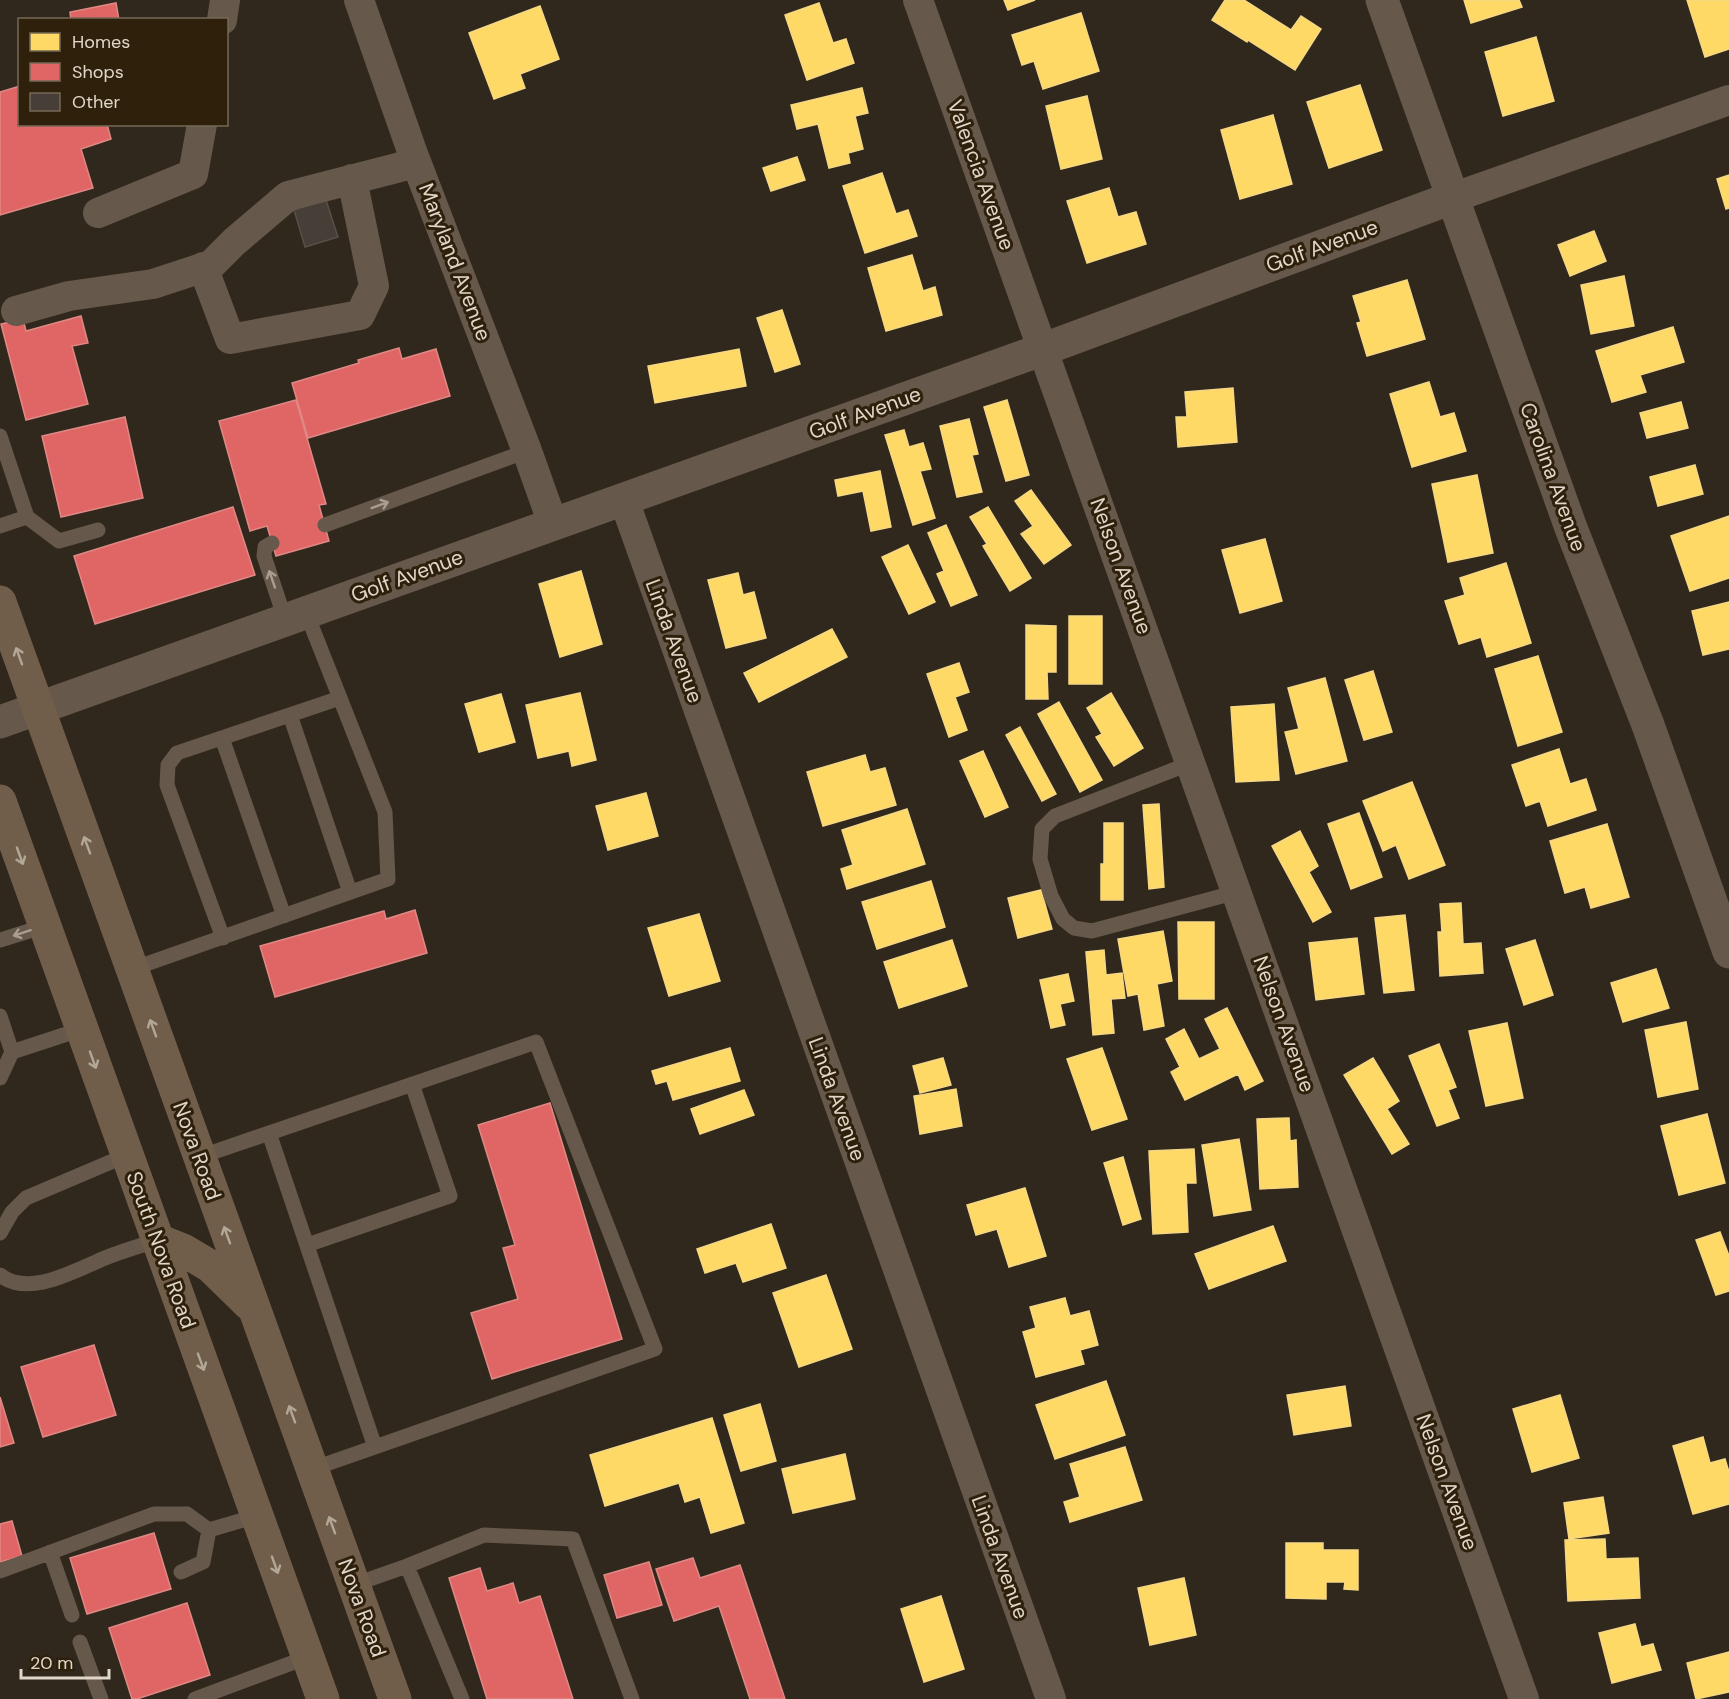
<svg xmlns="http://www.w3.org/2000/svg" width="1729" height="1699" font-family="'DM Sans',sans-serif">
<style>
.homes{fill:#ffd966;stroke:#f6d884;stroke-width:1.5}
.shops{fill:#e06666;stroke:#e08884;stroke-width:1.5}
.building{fill:#473e38;stroke:#584f49;stroke-width:1.5}
.lines{fill:none;stroke-linecap:round;stroke-linejoin:round}
.service{stroke:#66584a;stroke-width:15}
.minor{stroke:#66584a;stroke-width:30}
.tertiary{stroke:#66584a;stroke-width:33}
.primary{stroke:#705e4a;stroke-width:33}
.oneway{stroke:#a99e90}
.oneway2{stroke:#b3a797}
.labels{text-anchor:middle;dominant-baseline:central;stroke-width:6;stroke-linejoin:round;paint-order:stroke}
.street-label{font-size:21px;fill:#e0d7ca;stroke:#2e200a}
</style>
<rect width="100%" height="100%" fill="#30281c"/>
<path class="homes" d="M1004 0H1035L1008 10Z
M1225 0H1244L1291 30 1301 16 1321 29 1295 70 1248 40 1247 42 1212 20Z
M1464 0H1519L1522 7 1471 23Z
M1687 0H1729V49L1705 57Z
M819 3 833 43 846 39 854 63 807 80 785 15Z
M540 6 559 59 520 74 525 88 494 99 469 33Z
M1081 13 1099 71 1043 89 1034 61 1022 65 1012 35Z
M1536 37 1554 101 1503 116 1485 52Z
M1360 85 1382 150 1329 168 1307 102Z
M862 88 868 113 855 116 863 149 848 153 850 163 829 168 818 124 797 129 791 105Z
M1087 96 1102 159 1061 169 1046 106Z
M1273 115 1292 184 1240 199 1221 130Z
M797 157 805 180 771 191 763 168Z
M882 173 896 214 908 210 917 236 865 253 843 186Z
M1729 175V208L1726 209 1717 179Z
M1109 188 1118 217 1136 212 1146 244 1087 263 1067 201Z
M1594 231 1606 261 1570 276 1558 245Z
M912 255 923 291 935 287 942 315 886 331 868 268Z
M1624 276 1634 326 1591 334 1581 285Z
M1407 280 1425 339 1367 356 1357 323 1361 322 1353 296Z
M782 310 800 364 775 372 757 318Z
M1673 327 1684 362 1640 375 1646 392 1612 402 1596 351Z
M739 349 746 386 655 403 648 366Z
M1429 382 1440 417 1454 413 1466 451 1412 467 1390 394Z
M1233 388 1237 442 1178 447 1176 417H1187L1185 392Z
M1007 400 1029 475 1006 481 984 407Z
M1681 402 1688 428 1647 438 1640 413Z
M969 419 978 454 972 455 982 492 957 497 940 426Z
M904 430 909 447 923 443 931 469 920 471 935 518 913 525 885 435Z
M1695 465 1703 494 1658 506 1650 477Z
M880 471 891 527 871 531 863 491 838 496 835 480Z
M1477 475 1493 553 1448 562 1432 484Z
M1031 490 1071 545 1044 564 1021 534 1033 526 1015 501Z
M988 507 1031 578 1010 591 983 546 987 544 970 517Z
M1729 516V578L1690 591 1671 536Z
M946 525 977 595 951 606 937 574 944 571 928 533Z
M1265 539 1282 601 1240 613 1222 550Z
M908 545 935 602 909 614 882 557Z
M1506 563 1531 643 1487 657 1481 637 1459 644 1445 601 1465 595 1460 578Z
M581 571 602 644 560 657 539 584Z
M738 573 743 595 754 592 766 638 726 648 708 580Z
M1729 602V649L1703 655 1692 611Z
M1069 616H1102V684H1069Z
M1026 625 1056 626V672H1047L1048 699H1026Z
M832 629 847 657 759 702 744 673Z
M1538 656 1562 732 1518 746 1495 669Z
M959 663 969 692 955 697 967 730 949 737 927 674Z
M1373 671 1392 732 1364 740 1345 680Z
M1325 678 1347 761 1296 774 1285 732 1299 729 1288 688Z
M580 693 596 760 572 766 569 751 538 758 526 705Z
M1111 693 1143 748 1114 766 1096 737 1102 734 1087 708Z
M501 694 515 742 479 752 465 704Z
M1059 702 1102 780 1080 792 1038 714Z
M1274 704 1279 780 1236 782 1231 707Z
M1020 727 1056 794 1042 801 1006 735Z
M1559 749 1570 784 1586 779 1596 810 1548 826 1540 801 1526 806 1512 765Z
M983 751 1008 807 985 817 960 761Z
M865 755 870 772 885 768 896 805 823 826 807 772Z
M1412 782 1445 865 1409 879 1396 845 1383 851 1363 801Z
M646 793 658 836 608 850 596 806Z
M1159 804 1164 887 1149 889 1143 805Z
M907 809 925 864 847 889 841 869 853 865 842 830Z
M1359 813 1382 877 1351 889 1328 824Z
M1104 823H1123V900H1101V864H1104Z
M1607 824 1629 897 1591 908 1585 887 1565 893 1550 841Z
M1300 831 1318 866 1309 872 1331 912 1313 922 1272 846Z
M931 881 945 927 877 949 862 902Z
M1041 890 1052 929 1018 938 1008 898Z
M1461 903 1463 944 1481 943 1483 973 1440 976 1438 932H1442L1440 904Z
M699 914 720 981 669 996 648 928Z
M1405 915 1414 990 1384 993 1375 918Z
M1178 922H1214V999H1179Z
M1163 931 1172 981 1157 984 1164 1026 1144 1030 1138 994 1128 996 1118 939Z
M1357 938 1364 994 1316 1000 1309 943Z
M952 940 967 986 899 1008 884 962Z
M1535 940 1553 995 1524 1005 1506 949Z
M1104 950 1106 975 1122 973 1125 998 1111 999 1114 1033 1093 1035 1086 952Z
M1656 969 1669 1008 1623 1022 1611 983Z
M1068 974 1074 1001 1060 1004 1065 1025 1051 1028 1040 980Z
M1227 1008 1263 1081 1245 1090 1238 1074 1185 1100 1171 1072 1180 1067 1166 1039 1184 1029 1199 1059 1220 1049 1205 1019Z
M1686 1022 1698 1089 1658 1097 1645 1030Z
M1507 1023 1523 1098 1486 1106 1469 1031Z
M1439 1044 1456 1087 1448 1090 1459 1118 1437 1126 1409 1056Z
M730 1048 740 1081 673 1100 667 1081 656 1084 652 1071Z
M1102 1048 1127 1119 1092 1130 1067 1059Z
M943 1058 951 1085 920 1093 913 1066Z
M1373 1058 1399 1101 1387 1109 1409 1144 1392 1154 1344 1075Z
M956 1089 962 1126 920 1134 914 1096Z
M744 1090 754 1115 700 1134 691 1109Z
M1707 1114 1725 1183 1679 1195 1661 1126Z
M1289 1118 1290 1141 1296 1140 1298 1187 1260 1189 1257 1119Z
M1239 1139 1251 1210 1214 1216 1202 1145Z
M1194 1149 1196 1183H1186L1188 1232 1153 1234 1149 1151Z
M1123 1157 1141 1219 1123 1225 1104 1163Z
M1025 1188 1046 1256 1009 1267 997 1229 976 1235 967 1205Z
M771 1224 786 1268 743 1282 736 1263 705 1273 697 1249Z
M1273 1226 1286 1261 1209 1289 1195 1254Z
M1720 1232 1729 1256V1291L1716 1295 1696 1240Z
M826 1275 852 1349 799 1367 773 1293Z
M1065 1298 1070 1316 1089 1311 1098 1345 1080 1350 1084 1364 1036 1377 1023 1332 1036 1328 1030 1307Z
M1106 1381 1125 1435 1055 1459 1036 1405Z
M1345 1386 1351 1426 1294 1435 1287 1395Z
M1560 1395 1579 1458 1532 1472 1513 1409Z
M760 1404 776 1461 741 1471 724 1415Z
M712 1418 744 1523 711 1533 700 1497 685 1502 679 1483 605 1506 590 1455Z
M1703 1437 1710 1463 1725 1459 1729 1472V1504L1693 1514 1673 1446Z
M1125 1447 1142 1500 1070 1522 1064 1502 1080 1497 1070 1464Z
M845 1454 855 1499 793 1513 782 1469Z
M1603 1497 1609 1533 1569 1539 1564 1503Z
M1605 1539 1606 1559 1638 1558 1640 1598 1568 1601 1565 1540Z
M1286 1543H1323V1550H1358V1590L1344 1589 1345 1582H1326V1599L1286 1598Z
M1184 1578 1196 1635 1150 1645 1138 1588Z
M941 1596 964 1669 924 1682 901 1609Z
M1635 1624 1641 1647 1653 1644 1661 1670 1612 1683 1599 1633Z
M1729 1652V1692L1696 1699 1687 1663Z"/>
<path class="shops" d="M116 3 119 20H71L70 12Z
M20 86V124H107L111 139 81 149 93 188 0 215V92Z
M81 316 88 343 72 346 88 404 26 420 1 324 23 319 26 331Z
M399 348 402 359 436 349 450 396 308 438 292 383 359 363 358 360Z
M296 400 326 504 319 505 329 541 276 556 267 526 250 531 219 421Z
M125 417 143 498 61 517 42 436Z
M233 507 255 575 95 624 74 556Z
M415 910 427 953 275 997 260 946 384 911 386 919Z
M550 1103 622 1339 492 1379 471 1313 518 1299 503 1248 515 1245 478 1125Z
M94 1345 116 1415 43 1437 21 1367Z
M0 1397 14 1443 0 1447Z
M12 1521 22 1556 0 1562V1524Z
M154 1533 171 1589 87 1614 70 1558Z
M693 1558 700 1578 740 1565 785 1699H750L719 1606 674 1621 656 1569Z
M649 1562 662 1605 617 1618 604 1575Z
M480 1568 487 1591 513 1583 519 1603 540 1596 573 1699H487L449 1578Z
M187 1603 210 1675 137 1699H132L109 1628Z"/>
<path class="building" d="M326 200 338 237 305 247 294 210Z"/>
<g class="lines">
<path class="service" d="M0 436 27 517 0 526
M27 517 59 541 98 530
M325 525 527 451
M272 543 265 547 264 556 285 619
M290 715 350 892
M222 738 284 916
M1191 763 1055 816 1042 829 1040 859 1051 896 1063 919 1074 928 1092 931 1237 892
M223 938 167 785 168 765 177 753 340 698
M0 940 45 926
M132 969 388 879 385 812 306 612
M0 1016 12 1052 82 1029
M0 1078 12 1052
M269 1133 375 1447
M199 1157 536 1042 655 1349 312 1469
M0 1233 12 1212 26 1198 127 1155
M307 1245 450 1196 412 1084
M0 1275C29 1298 76 1270 105 1258 122 1251 140 1246 158 1240
M50 1552 72 1615
M407 1566 462 1699
M0 1571 154 1514H187L209 1530 257 1516
M181 1572 203 1562 209 1530
M353 1585 407 1566 484 1535 573 1539 632 1699
M80 1642 101 1699
M195 1699 308 1657"/>
<path class="minor" d="M359 0 413 154 527 451 553 524
M918 0 1524 1699
M222 20 225 0
M1452 198 1729 100
M98 213 193 174 202 124
M203 267 230 339 360 315 374 286 352 179
M16 311 69 296 153 284 211 265 234 242 288 196 416 163
M624 500 1051 1699"/>
<path class="tertiary" d="M1382 0 1571 528 1648 725 1729 952
M0 722 1044 349 1452 198"/>
<path class="primary" d="M0 602 395 1699
M0 801 323 1699
M158 1240 183 1250 210 1266 249 1304"/>
</g>
<defs><path id="oneway-shaft" d="M-6 0H5M1.5-3L5.5 0L1.5 3" fill="none" stroke-width="1.6" stroke-linecap="round" stroke-linejoin="round" transform="scale(1.5)"/></defs>
<g class="oneway">
<use href="#oneway-shaft" transform="translate(380 505) rotate(-20)"/>
<use href="#oneway-shaft" transform="translate(272 579) rotate(-109)"/>
<use href="#oneway-shaft" transform="translate(22 933) rotate(162)"/>
</g>
<g class="oneway2">
<use href="#oneway-shaft" transform="translate(19 656) rotate(-110)"/>
<use href="#oneway-shaft" transform="translate(87 845) rotate(-110)"/>
<use href="#oneway-shaft" transform="translate(20 856) rotate(70)"/>
<use href="#oneway-shaft" transform="translate(153 1028) rotate(-110)"/>
<use href="#oneway-shaft" transform="translate(93 1060) rotate(70)"/>
<use href="#oneway-shaft" transform="translate(227 1235) rotate(-110)"/>
<use href="#oneway-shaft" transform="translate(201 1362) rotate(70)"/>
<use href="#oneway-shaft" transform="translate(292 1414) rotate(-110)"/>
<use href="#oneway-shaft" transform="translate(332 1525) rotate(-110)"/>
<use href="#oneway-shaft" transform="translate(275 1565) rotate(70)"/>
</g>
<g class="labels">
<g class="street-label">
<text transform="translate(981 175) rotate(70)">Valencia Avenue</text>
<text transform="translate(1322 246) rotate(-20)">Golf Avenue</text>
<text transform="translate(455 262) rotate(69)">Maryland Avenue</text>
<text transform="translate(865 413) rotate(-20)">Golf Avenue</text>
<text transform="translate(1553 477) rotate(70)">Carolina Avenue</text>
<text transform="translate(1121 566) rotate(70)">Nelson Avenue</text>
<text transform="translate(407 576) rotate(-20)">Golf Avenue</text>
<text transform="translate(674 641) rotate(70)">Linda Avenue</text>
<text transform="translate(1284 1024) rotate(70)">Nelson Avenue</text>
<text transform="translate(837 1099) rotate(70)">Linda Avenue</text>
<text transform="translate(197 1151) rotate(70)">Nova Road</text>
<text transform="translate(161 1250) rotate(70)">South Nova Road</text>
<text transform="translate(1447 1482) rotate(70)">Nelson Avenue</text>
<text transform="translate(1000 1557) rotate(70)">Linda Avenue</text>
<text transform="translate(362 1608) rotate(70)">Nova Road</text>
</g>
</g>
<rect x="18" y="18" width="210" height="108" fill="#2e200a" stroke="#756957" stroke-width="1.5"/>
<rect x="30" y="33" width="30" height="18" fill="#ffd966" stroke="#756957" stroke-width="1.5"/>
<text x="72" y="48" font-size="18" fill="#e0d7ca">Homes</text>
<rect x="30" y="63" width="30" height="18" fill="#e06666" stroke="#756957" stroke-width="1.5"/>
<text x="72" y="78" font-size="18" fill="#e0d7ca">Shops</text>
<rect x="30" y="93" width="30" height="18" fill="#473e38" stroke="#756957" stroke-width="1.5"/>
<text x="72" y="108" font-size="18" fill="#e0d7ca">Other</text>
<path d="M21 1669v9h88v-9" fill="none" stroke="#e0d7ca" stroke-width="3"/>
<text x="30" y="1669" font-size="18" fill="#e0d7ca" stroke="#2e200a" stroke-width="4.5" paint-order="stroke">20 m</text>
</svg>
